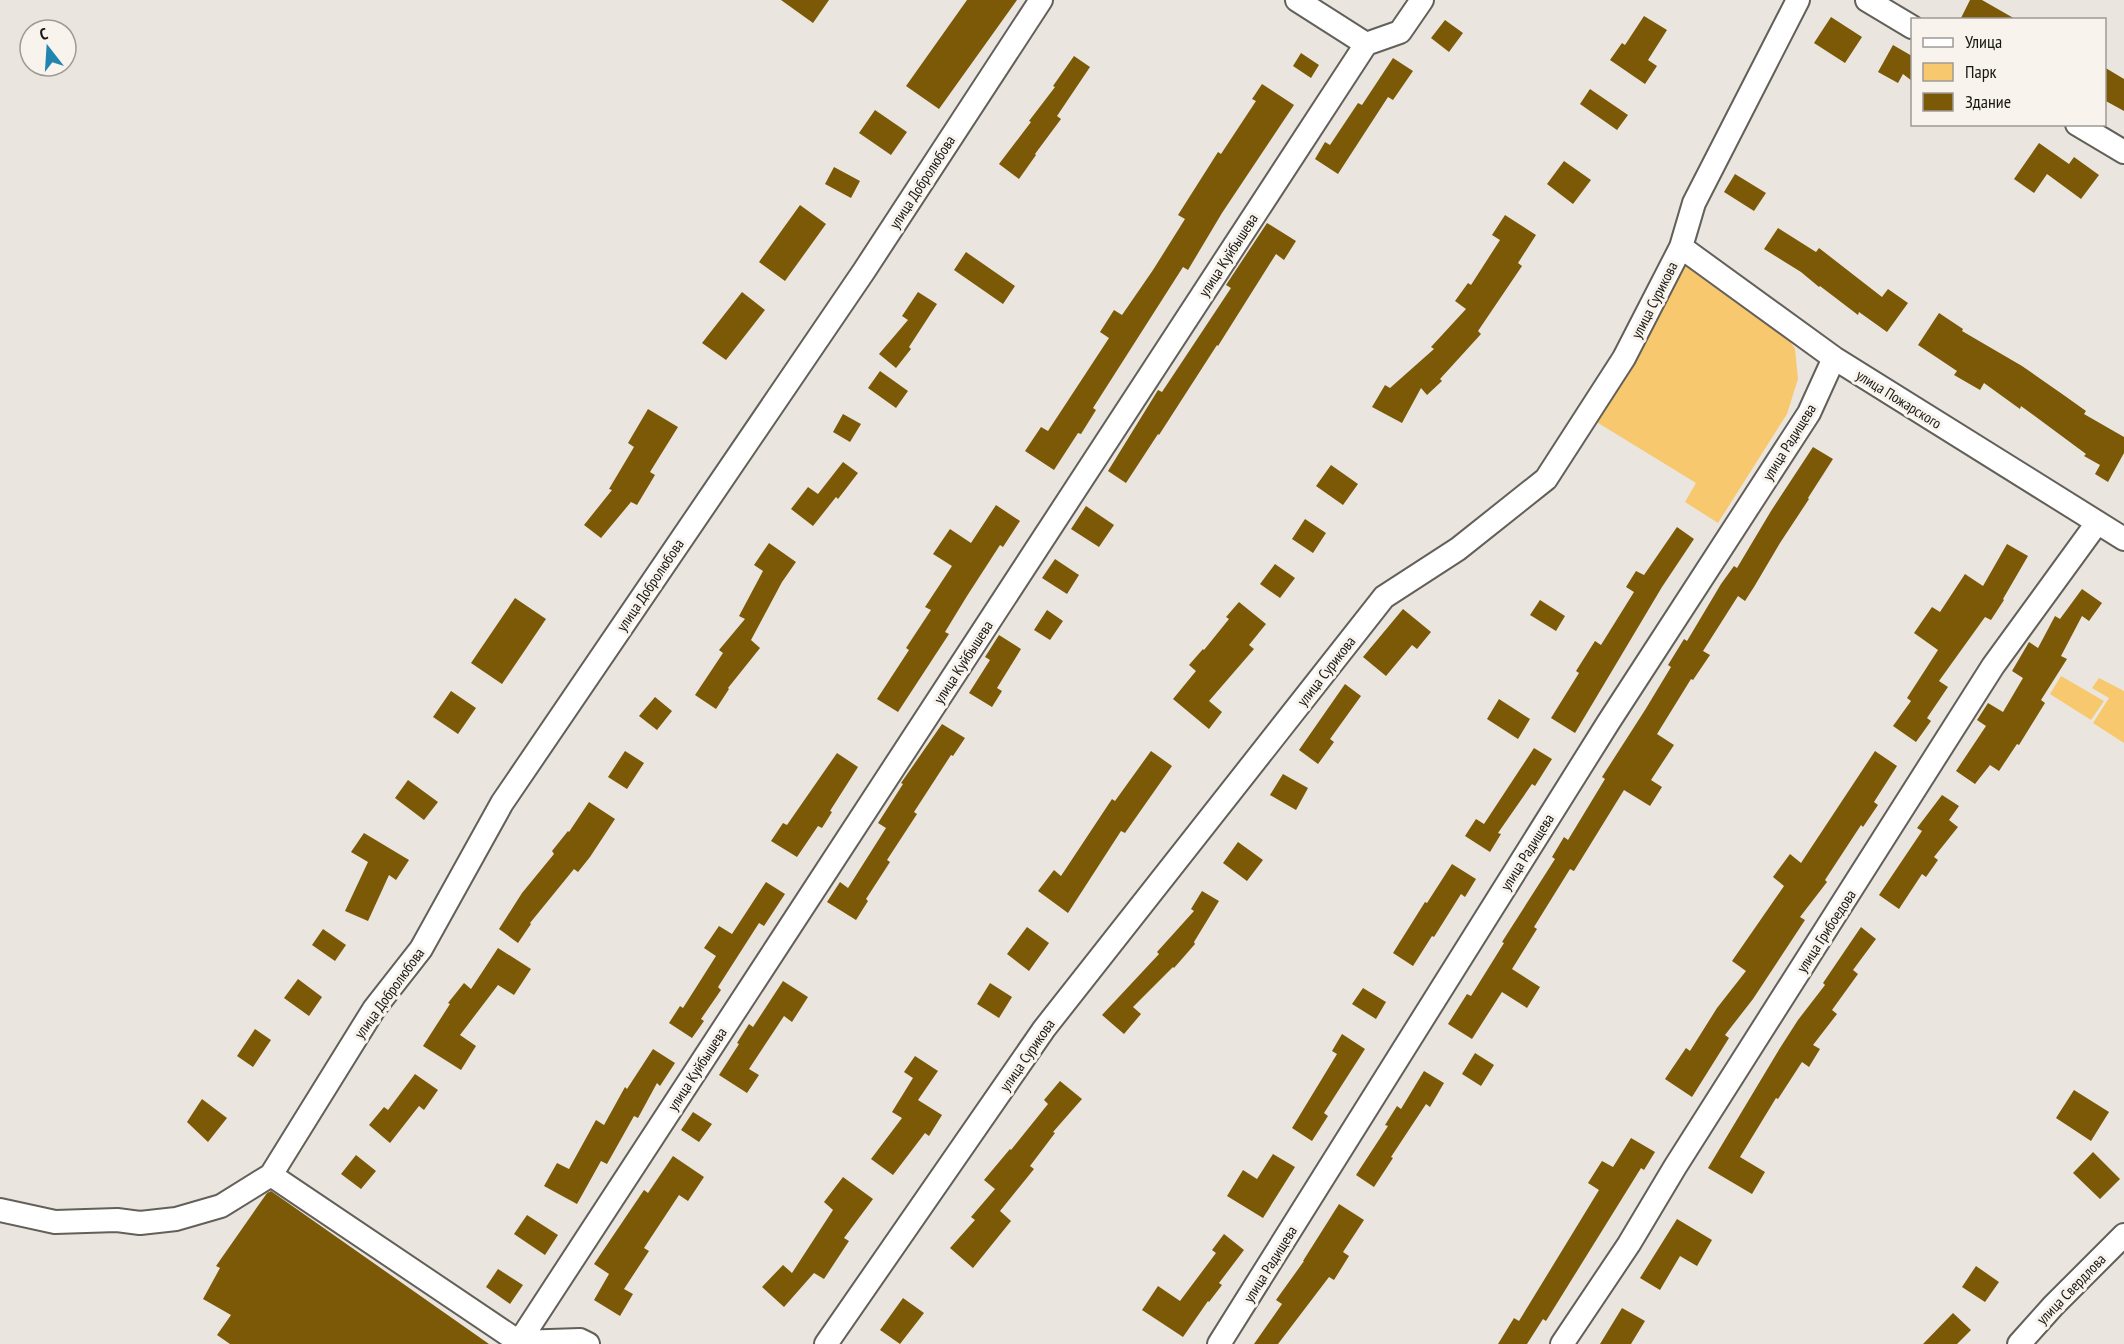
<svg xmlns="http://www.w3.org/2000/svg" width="2124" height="1344" font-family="'PT Sans Narrow',sans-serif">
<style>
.green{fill:#f7c86d}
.building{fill:#7b5906}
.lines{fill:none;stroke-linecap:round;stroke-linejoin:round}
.minor-casing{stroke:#635f59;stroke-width:26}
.minor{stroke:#fff;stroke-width:22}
.labels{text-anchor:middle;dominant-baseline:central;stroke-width:6;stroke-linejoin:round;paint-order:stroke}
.street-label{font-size:15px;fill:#171613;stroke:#f8f3ec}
</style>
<rect width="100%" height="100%" fill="#eae6df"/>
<path class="green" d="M1683 252 1782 328 1795 349 1798 379 1787 414 1718 523 1685 502 1696 483 1590 418Z
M2061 676 2104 701 2091 720 2050 694Z
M2099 678 2124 691V743L2093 723 2109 698 2092 688Z"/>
<path class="building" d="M781 0H829L813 23Z
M967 0H1017L939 109 906 86Z
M1970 0H1982L2017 20H1960Z
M1644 16 1667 30 1648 60 1657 66 1645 84 1610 60 1622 43 1625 45Z
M1831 17 1862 37 1845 63 1814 43Z
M1445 20 1463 33 1449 52 1431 38Z
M1893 45 1912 56V81L1903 74 1898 83 1878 72Z
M1301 53 1319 65 1311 78 1293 66Z
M1074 56 1090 67 1057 116 1061 119 1035 154 1036 155 1019 179 999 164 1031 122 1029 121 1055 87 1053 86Z
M1393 58 1413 71 1393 100 1388 97 1338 174 1315 159 1325 142 1330 145 1358 103 1362 105Z
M2104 67 2124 79V111L2104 100Z
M1262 84 1294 105 1222 213 1188 270 1183 267 1093 408 1096 410 1081 434 1078 433 1054 470 1025 451 1041 427 1048 431 1109 338 1100 332 1114 310 1122 315 1153 270 1185 219 1178 215 1218 152 1221 154 1256 101 1252 99Z
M1590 89 1628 115 1617 130 1580 104Z
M875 110 907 132 891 155 859 133Z
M2039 143 2069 164 2074 157 2099 175 2081 199 2047 174 2034 193 2014 179Z
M1564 161 1591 180 1573 204 1547 184Z
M834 167 860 181 851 198 825 184Z
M1735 174 1766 193 1754 211 1724 192Z
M800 205 826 224 785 281 759 262Z
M1505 215 1536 235 1518 263 1522 266 1478 331 1481 334 1440 379 1442 381 1427 395 1421 388 1402 423 1372 407 1385 385 1390 388 1434 349 1431 347 1466 309 1455 301 1468 283 1471 285 1500 240 1492 235Z
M1267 223 1296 241 1284 260 1276 254 1218 346 1217 345 1159 435 1158 434 1126 483 1108 471 1158 390 1162 392 1231 288 1226 285Z
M1778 228 1816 252 1819 248 1882 297 1888 289 1908 303 1887 332 1859 312 1858 315 1820 286 1819 287 1801 272 1764 249Z
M966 252 1015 286 1003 304 954 270Z
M742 292 765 310 726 360 702 343Z
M918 292 937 304 909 347 911 349 896 368 879 354 908 320 902 316Z
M1939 313 1963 329 1962 331 2022 366 2065 396 2086 411 2084 414 2124 437V453L2108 482 2095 474 2100 465 2084 456 2086 454 2021 406 2020 409 1984 383 1980 390 1954 375 1957 371 1918 345Z
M880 371 908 391 896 408 868 388Z
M648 409 678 427 650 472 655 475 637 505 631 502 601 538 584 525 612 490 609 489 634 447 628 443Z
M843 414 861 424 850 442 833 432Z
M1813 447 1833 459 1808 498 1809 499 1780 543 1754 587 1745 601 1738 596 1703 651 1710 655 1693 680 1691 679 1657 734 1674 745 1651 780 1662 787 1650 806 1624 790 1574 871 1570 869 1534 927 1537 929 1512 969 1540 987 1527 1008 1502 992 1472 1039 1448 1024 1467 994 1471 996 1504 943 1502 942 1555 859 1552 857 1564 837 1568 840 1605 779 1602 777 1645 710 1671 667 1668 665 1684 639 1687 641 1721 584 1734 566 1737 568 1771 511Z
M843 462 858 473 838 499 836 497 813 526 791 509 808 487 818 494Z
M1331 465 1358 484 1343 505 1316 486Z
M996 505 1020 521 1003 547 1000 545 967 596 945 632 949 634 898 712 877 699 909 650 906 648 931 610 925 607 952 566 933 554 950 529 971 543Z
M1086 506 1114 525 1099 547 1071 529Z
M1305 519 1326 533 1313 553 1292 539Z
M1677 527 1694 539 1662 587 1575 733 1551 718 1579 673 1576 671 1595 641 1601 645 1634 592 1626 587 1636 571 1644 575Z
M769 543 796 562 782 582 751 640 760 648 728 688 729 689 716 709 695 695 723 653 719 650 745 619 739 616 763 571 754 565Z
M2007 544 2028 556 2003 599 2004 600 1991 620 1985 617 1939 681 1948 687 1927 718 1931 721 1916 742 1893 726 1911 701 1907 698 1938 650 1914 633 1932 607 1940 612 1965 574 1983 586Z
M1055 559 1079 575 1067 594 1042 578Z
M1275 564 1295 578 1280 598 1260 584Z
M2082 589 2102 603 2089 621 2082 616 2061 656 2067 659 2041 700 2045 703 2019 745 2017 744 1999 771 1990 765 1975 784 1956 771 1986 726 1977 720 1988 703 2003 712 2023 678 2012 671 2029 642 2038 648 2055 616 2060 619Z
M515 598 546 619 502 684 471 663Z
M1540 600 1565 616 1556 631 1530 615Z
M1239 602 1266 624 1249 645 1254 649 1209 701 1222 712 1209 729 1173 699 1196 671 1189 665 1203 649 1204 650 1229 619 1226 617Z
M1403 609 1431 632 1417 649 1412 645 1386 676 1363 657Z
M1047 610 1063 621 1050 640 1034 630Z
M999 635 1021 649 997 688 1002 691 992 707 969 693 990 660 985 657Z
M1345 684 1361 696 1330 739 1334 742 1318 764 1299 750Z
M451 691 476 708 458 734 433 717Z
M655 697 672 711 657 730 639 716Z
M1499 699 1530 719 1518 739 1487 719Z
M942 724 965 738 953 756 951 755 914 812 917 814 887 860 890 862 866 899 868 901 856 920 827 902 840 882 848 888 886 828 878 823 903 784 901 783Z
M1534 748 1552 759 1535 786 1532 784 1498 833 1501 834 1490 852 1465 836 1476 819 1484 824Z
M625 751 644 763 627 789 608 777Z
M1151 751 1172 766 1125 833 1121 831 1068 913 1038 891 1054 870 1061 876 1112 799 1115 801Z
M1875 751 1897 766 1874 802 1878 805 1863 827 1861 825 1825 880 1827 882 1800 917 1805 920 1753 999 1725 1035 1729 1038 1692 1097 1665 1079 1686 1048 1690 1051 1717 1008 1746 971 1732 961 1784 886 1773 877 1790 854 1801 863Z
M837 753 858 767 830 811 832 812 822 828 818 826 797 857 771 841 783 823 787 825Z
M1283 774 1308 788 1296 810 1270 795Z
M408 780 438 802 424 820 395 798Z
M1942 795 1959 806 1949 820 1958 827 1934 857 1938 860 1926 877 1922 874 1899 909 1879 895 1922 831 1917 828Z
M589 802 615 819 590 857 578 872 574 869 530 923 531 924 518 943 499 929 522 893 554 854 552 851 568 831 569 832Z
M364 833 409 860 396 880 389 875 368 921 345 911 368 862 351 852Z
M1238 842 1263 860 1247 881 1223 863Z
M1452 864 1476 879 1465 897 1461 894 1434 937 1432 936 1413 966 1393 953 1425 902 1427 903Z
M766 882 785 894 764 926 759 923 718 987 721 990 701 1019 704 1021 692 1038 669 1023 680 1006 683 1008 716 956 704 948 719 926 732 934Z
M1202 891 1219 901 1194 942 1195 944 1174 968 1173 967 1133 1007 1141 1014 1124 1034 1102 1015 1159 954 1157 952 1194 911 1191 909Z
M1027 927 1049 943 1029 971 1007 954Z
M1861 927 1876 939 1853 970 1858 974 1832 1010 1837 1014 1813 1045 1820 1049 1809 1067 1802 1062 1778 1099 1776 1098 1740 1157 1765 1172 1752 1194 1708 1168 1780 1048 1798 1020 1825 985 1823 983Z
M323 929 346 945 335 961 312 945Z
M498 948 531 969 514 995 498 985 460 1035 476 1046 461 1070 423 1046 450 1004 448 1003 464 983 471 989Z
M298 979 322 997 309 1016 284 998Z
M783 981 808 997 792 1022 784 1016 749 1069 759 1075 747 1093 719 1075 739 1044 737 1043 749 1024 753 1027Z
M990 983 1012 997 999 1018 977 1004Z
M1363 988 1386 1002 1376 1019 1352 1004Z
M255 1029 271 1040 253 1067 237 1056Z
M1342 1034 1365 1049 1324 1113 1328 1116 1312 1141 1292 1128 1337 1054 1332 1051Z
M653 1049 675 1063 660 1086 657 1083 638 1118 634 1116 607 1164 601 1161 577 1204 544 1186 557 1163 569 1169 596 1120 604 1125 625 1087 627 1089Z
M1475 1053 1494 1065 1481 1086 1462 1074Z
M915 1056 938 1071 918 1100 942 1115 929 1136 925 1133 893 1175 871 1159 902 1118 892 1112 913 1078 904 1072Z
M1424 1071 1444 1083 1430 1107 1426 1104 1391 1157 1393 1158 1374 1187 1356 1175 1388 1126 1385 1125 1397 1106 1401 1109Z
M415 1074 438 1090 424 1110 419 1106 390 1143 369 1125 384 1107 388 1110Z
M1060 1081 1082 1099 1053 1132 1055 1133 1030 1166 1034 1169 1000 1211 1011 1221 973 1268 950 1248 975 1220 971 1217 995 1189 984 1180 1010 1149 1011 1150 1048 1104 1044 1100Z
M2074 1090 2109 1112 2091 1141 2056 1118Z
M202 1099 227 1118 208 1142 187 1122Z
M693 1112 712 1124 699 1142 681 1130Z
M1631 1138 1655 1152 1644 1170 1641 1168 1546 1321 1543 1319 1527 1344H1498L1514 1318 1519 1321 1599 1190 1588 1183 1602 1161 1613 1167Z
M2093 1152 2120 1179 2100 1199 2073 1173Z
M1273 1154 1295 1167 1263 1218 1227 1196 1243 1170 1257 1179Z
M356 1155 376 1171 361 1189 341 1174Z
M673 1156 704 1177 688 1201 679 1195 644 1248 649 1251 624 1289 633 1294 620 1316 594 1300 609 1274 594 1264 644 1190 648 1193Z
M843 1177 873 1199 844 1238 849 1241 824 1279 814 1273 784 1307 762 1287 783 1265 792 1273 833 1210 824 1202Z
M271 1191 489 1344H230L217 1335 231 1315 203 1299 220 1268 216 1266 267 1193Z
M1339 1204 1364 1220 1343 1252 1349 1256 1334 1280 1329 1277 1278 1344H1254L1282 1304 1276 1300 1304 1261H1303Z
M527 1215 558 1235 545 1255 514 1234Z
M1677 1219 1712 1240 1697 1266 1680 1256 1660 1290 1640 1278Z
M1224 1234 1244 1250 1219 1283 1222 1285 1209 1302 1208 1301 1183 1337 1142 1310 1158 1286 1180 1301 1216 1253 1212 1250Z
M1976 1266 1999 1282 1985 1302 1962 1287Z
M498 1269 523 1285 510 1304 486 1287Z
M903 1298 924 1313 900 1344 880 1330Z
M1622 1308 1645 1321 1631 1344H1600Z
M1953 1313 1971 1330 1957 1344H1923Z"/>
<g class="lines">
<defs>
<path id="minor" d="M1297 0 1366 44
M1867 0 1912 27
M2077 124 2124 152
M1681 247 1834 358 2124 539
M271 1175 519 1342 580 1340 588 1344
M0 1210 55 1222 117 1220 140 1223 176 1219 221 1206 271 1175 374 1009 421 949 502 803 864 271 1041 0
M519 1342 1366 44 1400 32 1422 0
M826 1344 1044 1029 1384 597 1458 549 1546 479 1624 358 1681 247 1694 203 1798 0
M1219 1344 1608 723 1809 413 1834 358
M1562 1344 1629 1244 1675 1167 1993 666 2097 523
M2019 1344 2053 1306 2124 1235"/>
</defs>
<use href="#minor" class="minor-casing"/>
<use href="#minor" class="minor"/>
</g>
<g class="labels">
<g class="street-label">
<text transform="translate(922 182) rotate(-57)">улица Добролюбова</text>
<text transform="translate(1228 255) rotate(-57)">улица Куйбышева</text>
<text transform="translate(1654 300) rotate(-63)">улица Сурикова</text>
<text transform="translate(1899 399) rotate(32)">улица Пожарского</text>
<text transform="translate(1789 442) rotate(-58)">улица Радищева</text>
<text transform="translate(650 585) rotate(-56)">улица Добролюбова</text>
<text transform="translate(963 662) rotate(-57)">улица Куйбышева</text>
<text transform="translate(1326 671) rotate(-52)">улица Сурикова</text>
<text transform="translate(1527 852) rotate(-58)">улица Радищева</text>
<text transform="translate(1826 931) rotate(-57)">улица Грибоедова</text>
<text transform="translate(389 993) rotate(-54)">улица Добролюбова</text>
<text transform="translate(1027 1055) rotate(-55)">улица Сурикова</text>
<text transform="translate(697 1069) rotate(-57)">улица Куйбышева</text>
<text transform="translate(1270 1264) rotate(-58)">улица Радищева</text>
<text transform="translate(2071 1289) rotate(-46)">улица Свердлова</text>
</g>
</g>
<rect x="1911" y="18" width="195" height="108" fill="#f8f3ec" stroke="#9e9b95" stroke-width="1.5"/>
<rect x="1923" y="38" width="30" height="9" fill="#ffffff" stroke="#9e9b95" stroke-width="1.5"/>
<text x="1965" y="48" font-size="18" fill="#171613">Улица</text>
<rect x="1923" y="63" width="30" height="18" fill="#f7c86d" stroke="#9e9b95" stroke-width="1.5"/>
<text x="1965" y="78" font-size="18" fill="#171613">Парк</text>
<rect x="1923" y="93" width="30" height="18" fill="#7b5906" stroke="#9e9b95" stroke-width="1.5"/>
<text x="1965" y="108" font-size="18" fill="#171613">Здание</text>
<g transform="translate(48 48) rotate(343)"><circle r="28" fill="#f8f3ec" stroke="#9e9b95" stroke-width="1.5"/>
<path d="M0-4.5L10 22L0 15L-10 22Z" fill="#2285af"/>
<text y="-9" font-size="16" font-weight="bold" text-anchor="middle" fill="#171613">С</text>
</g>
</svg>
